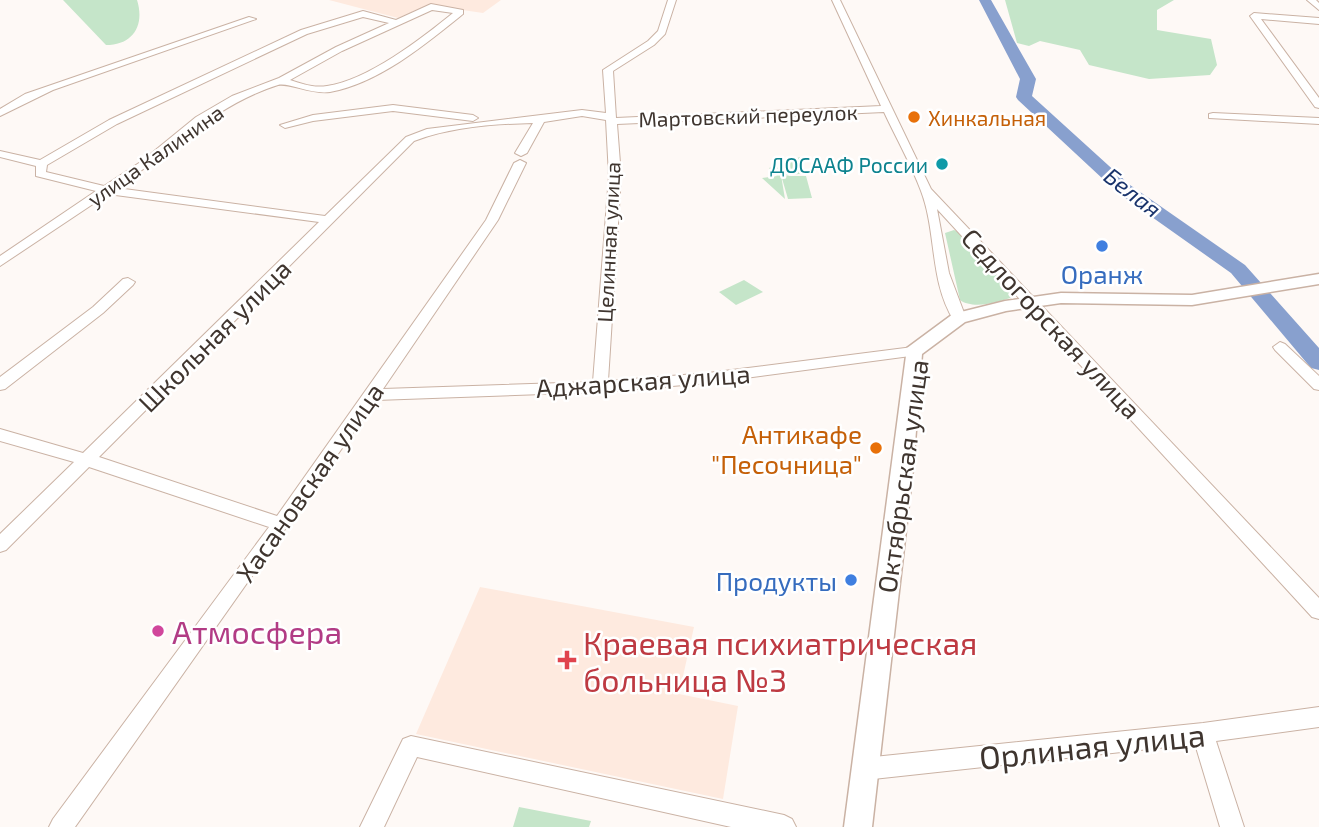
<svg xmlns="http://www.w3.org/2000/svg" width="1319" height="827" font-family="'Exo 2',sans-serif">
<style>
.built{fill:#feeadf}
.green{fill:#c5e5c9}
.lines{fill:none;stroke-linecap:round;stroke-linejoin:round}
.river{fill:#88a0ce;fill-rule:evenodd}
.minor-casing{stroke:#cab2a4;stroke-width:2}
.major-casing{stroke:#cab2a4;stroke-width:3}
.minor{fill:#fff;fill-rule:evenodd}
.major{fill:#fff;fill-rule:evenodd}
.food-dot{fill:#e8710a;stroke:#fff;stroke-width:2.5}
.culture-dot{fill:#0f9aa8;stroke:#fff;stroke-width:2.5}
.shop-dot{fill:#3f7fe0;stroke:#fff;stroke-width:2.5}
.hotel-dot{fill:#d1479c;stroke:#fff;stroke-width:2.5}
.health-dot{fill:#e0444e;stroke:#fff;stroke-width:2.5}
.labels{text-anchor:middle;dominant-baseline:central;stroke-width:5;stroke-linejoin:round;paint-order:stroke}
.far-street-label{font-size:21px;fill:#3f352f;stroke:#fff}
.far-food-label{font-size:21px;fill:#c56008;stroke:#fff;text-anchor:start}
.far-culture-label{font-size:21px;fill:#0d838f;stroke:#fff;text-anchor:end}
.far-water-label{font-size:23px;font-style:italic;fill:#1a346c;stroke:#fff}
.shop-label{font-size:26px;fill:#366cbe;stroke:#fff}
.street-label{font-size:26px;fill:#3f352f;stroke:#fff}
.food-label{font-size:26px;fill:#c56008;stroke:#fff;text-anchor:end}
.near-hotel-label{font-size:32px;fill:#b23c85;stroke:#fff;text-anchor:start}
.near-health-label{font-size:32px;fill:#be3a42;stroke:#fff;text-anchor:start}
.near-street-label{font-size:32px;fill:#3f352f;stroke:#fff}
</style>
<rect width="100%" height="100%" fill="#fef9f6"/>
<path class="built" d="M329 0H501L483 13 428 5 398 18Z
M480 587 694 627 679 694 738 706 723 799 416 734Z"/>
<path class="green" d="M63 0H137C145 25 133 45 106 45Z
M1005 0H1174L1157 10V30L1211 39 1217 65 1210 75 1149 79 1089 65 1080 50 1040 41 1029 46 1017 43Z
M800 157 806 173 784 176H806L812 198 788 199 781 175 785 199 762 178 777 176 769 168Z
M954 230 960 233 1017 295C1002 302 973 310 960 300L945 233Z
M744 280 763 292 736 305 719 292Z
M519 807 591 821 589 827H513Z"/>
<g class="lines">
<path class="river" d="M979 0H991L1036 79 1032 96 1130 185 1245 265 1319 348V370L1311 368 1231 273 1118 193 1018 100 1016 97 1020 79Z"/>
<defs>
<path id="minor" d="M668 0H676L665 34 654 45 613 71 616 118 881 106 832 0H840L931 189 1319 598V619L1312 617 937 209 949 273 966 318 959 322 954 321C929 281 937 233 921 191 911 164 896 138 884 112L617 124 621 176 608 381 708 373 913 347 918 349 920 352 918 355 708 383 600 392 376 400 75 827H49L53 819 269 527 89 467 6 550 0 552V534L74 462 0 441V429L83 453 319 222 108 194 0 266V256L96 191 36 176V166L0 157V151L40 160 109 120 301 30 363 11 396 20 431 4 463 10V14C426 44 379 83 330 92 312 95 288 82 278 85 215 105 170 152 117 188L325 216 406 137 427 129 582 110 606 113 603 70 648 41 658 31ZM432 10 453 13C421 39 368 80 327 86 313 88 303 84 290 80L342 51ZM363 17 389 23 336 47 279 78 232 96 196 117 142 161 104 186 46 172 47 165 117 124 307 34ZM582 116 606 120 609 176 593 382 383 389 498 220 526 163 520 160 514 163 486 220 277 516 99 457 414 141C451 127 493 124 533 123L515 153 521 156 527 153 544 122Z
M1307 0H1316L1319 3V10Z
M1254 13 1319 18V24L1261 19 1319 98V108L1315 107 1250 16Z
M249 17 256 19 53 90 0 116V109L25 94Z
M393 105 473 115 478 118 473 121 393 111 313 121 285 128 280 125 313 115Z
M1213 113 1319 118V124L1209 118V114Z
M128 278 135 282 133 285 103 313 5 389 0 390V377L93 307 123 279Z
M1280 342 1285 344 1319 376V390L1314 389 1275 350 1273 347Z
M1319 707V727L1216 741 1244 827H1220L1195 744 864 780 856 777 853 769 856 761 864 758 1203 723Z
M411 736 784 815 792 819 796 827H731L417 757 384 827H360L403 739Z"/>
<path id="major" d="M1319 274V284L1192 305 1061 303 1006 311 965 322 922 354 913 469 872 827H844L907 348 953 314 1005 301 1061 293 1192 295Z"/>
</defs>
<use href="#minor" class="minor-casing"/>
<use href="#major" class="major-casing"/>
<use href="#minor" class="minor"/>
<use href="#major" class="major"/>
</g>
<g class="food-dot">
<circle cx="914" cy="117" r="7"/>
<circle cx="876" cy="448" r="7"/>
</g>
<circle class="culture-dot" cx="942" cy="164" r="7"/>
<g class="shop-dot">
<circle cx="1102" cy="246" r="7"/>
<circle cx="851" cy="580" r="7"/>
</g>
<circle class="hotel-dot" cx="158" cy="631" r="7"/>
<path class="health-dot" d="M563.5 649.5h7v7h7v7h-7v7h-7v-7h-7v-7h7z"/>
<g class="labels">
<g class="far-street-label">
<text transform="translate(748 115) rotate(-2)">Мартовский переулок</text>
<text transform="translate(155 155) rotate(-35)">улица Калинина</text>
<text transform="translate(608 242) rotate(-87)">Целинная улица</text>
</g>
<g class="far-food-label">
<text x="928" y="117">Хинкальная</text>
</g>
<g class="far-culture-label">
<text x="928" y="164">ДОСААФ России</text>
</g>
<g class="far-water-label">
<text transform="translate(1133 192) rotate(38)">Белая</text>
</g>
<g class="shop-label">
<text x="1102" y="273">Оранж</text>
<text x="837" y="580" text-anchor="end">Продукты</text>
</g>
<g class="street-label">
<text transform="translate(1052 323) rotate(47)">Седлогорская улица</text>
<text transform="translate(214 335) rotate(-45)">Школьная улица</text>
<text transform="translate(643 380) rotate(-4)">Аджарская улица</text>
<text transform="translate(902 476) rotate(-82)">Октябрьская улица</text>
<text transform="translate(309 482) rotate(-55)">Хасановская улица</text>
</g>
<g class="food-label">
<text x="862" y="433">Антикафе<tspan x="862" dy="30">"Песочница"</tspan></text>
</g>
<g class="near-hotel-label">
<text x="172" y="631">Атмосфера</text>
</g>
<g class="near-health-label">
<text x="583" y="642">Краевая психиатрическая<tspan x="583" dy="37">больница №3</tspan></text>
</g>
<g class="near-street-label">
<text transform="translate(1092 745) rotate(-6)">Орлиная улица</text>
</g>
</g>
</svg>
